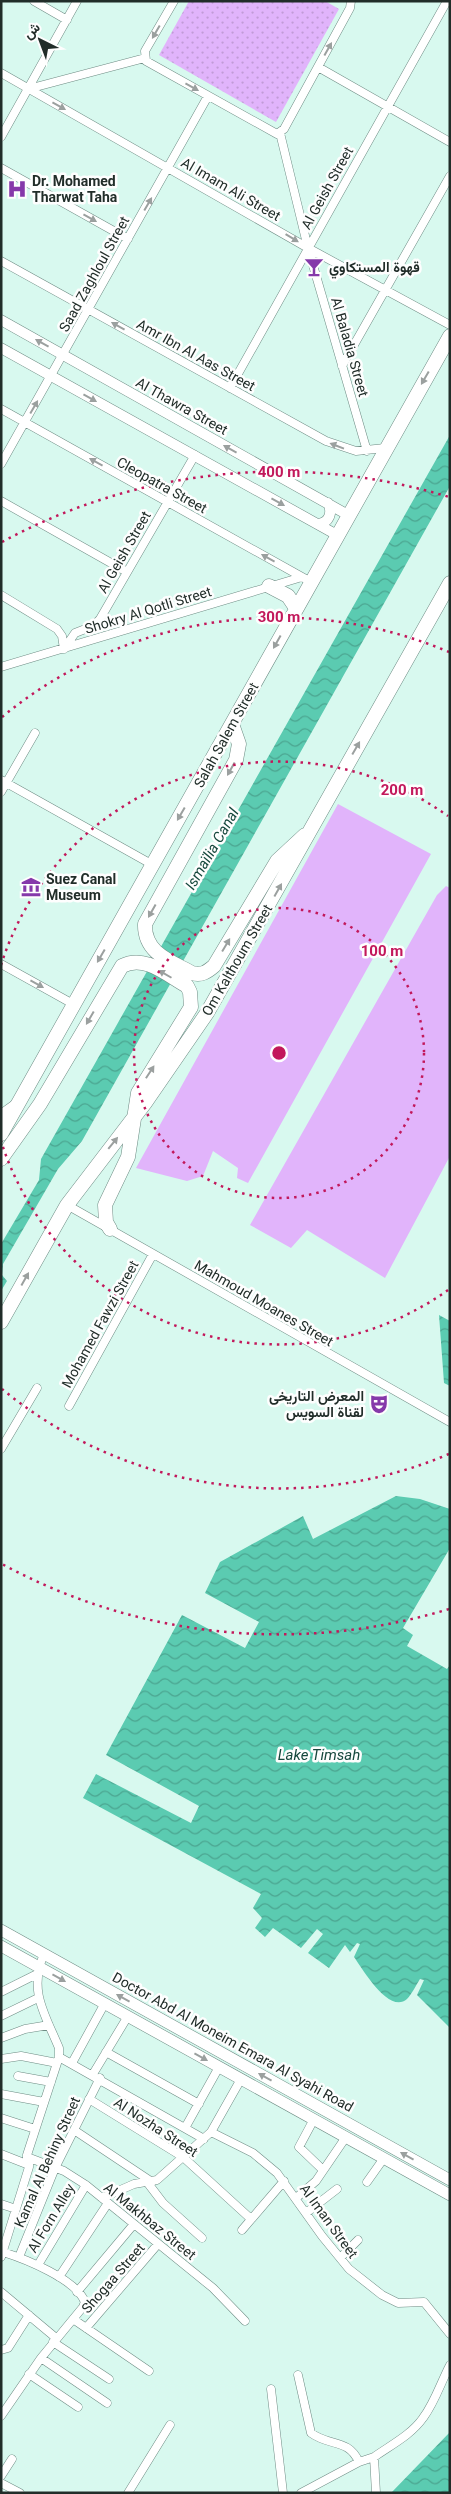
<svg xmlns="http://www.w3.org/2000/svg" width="451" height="2494" font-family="Roboto,Vazirmatn,sans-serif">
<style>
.grass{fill:url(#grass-dots)}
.green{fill:#e1b4fb}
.water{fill:url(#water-waves)}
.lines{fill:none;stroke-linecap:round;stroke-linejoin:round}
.minor-casing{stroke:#6e8c84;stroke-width:9}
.tertiary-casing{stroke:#6e8c84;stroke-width:11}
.secondary-casing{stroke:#6e8c84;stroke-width:12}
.trunk-casing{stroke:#6e8c84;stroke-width:15}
.minor{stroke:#fff;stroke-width:8}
.tertiary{stroke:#fff;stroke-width:10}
.secondary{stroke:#fff;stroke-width:11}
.trunk{stroke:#fff;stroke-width:14}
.oneway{fill:#9ba09f}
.ring{fill:none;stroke:#c2185b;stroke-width:2.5;stroke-dasharray:2.5 5}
.labels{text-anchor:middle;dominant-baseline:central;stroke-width:5;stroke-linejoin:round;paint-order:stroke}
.poi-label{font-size:14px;font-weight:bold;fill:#212d29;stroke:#fefefe;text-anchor:start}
.street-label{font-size:14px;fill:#212d29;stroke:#fefefe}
.water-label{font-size:15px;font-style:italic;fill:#16483d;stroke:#fefefe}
.centre{fill:#c2185b;stroke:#fefefe;stroke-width:2.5}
.ring-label{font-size:15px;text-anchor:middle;font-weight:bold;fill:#c2185b;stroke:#fefefe;stroke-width:5;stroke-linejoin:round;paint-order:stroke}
</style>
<defs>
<pattern id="grass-dots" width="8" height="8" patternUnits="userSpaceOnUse" patternTransform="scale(1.25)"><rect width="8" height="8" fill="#e1b4fb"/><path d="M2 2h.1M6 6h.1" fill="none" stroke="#c19bd7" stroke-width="1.8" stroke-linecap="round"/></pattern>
<pattern id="water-waves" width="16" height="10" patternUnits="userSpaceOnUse" patternTransform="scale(1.25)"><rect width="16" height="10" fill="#5bcbb1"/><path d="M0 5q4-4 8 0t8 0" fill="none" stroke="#4ba590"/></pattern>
</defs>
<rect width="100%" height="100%" fill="#d8f9ef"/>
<path class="grass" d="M189 1H325L339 9 276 122 159 55Z"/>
<path class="green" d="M338 804 431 854 248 1183 237 1178 238 1168 213 1151 203 1176 187 1181 136 1168Z
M446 886 450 888V1156L385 1278 307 1230 291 1248 250 1225 437 895Z"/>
<path class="water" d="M450 435V486L82 1141 58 1169 3 1264 2 1275 7 1281 1 1291V1244L39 1180 41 1159Z
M439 1315 450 1321V1386L444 1383Z
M396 1496 420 1499 450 1509V1548L403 1628 413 1635 407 1646 447 1669 450 1665V2028L417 1995 424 1980 420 1979C416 1985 412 1994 407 1999 389 2015 362 1968 354 1957L360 1944 357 1943 350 1952 345 1945 329 1968 308 1953 323 1934 317 1929 301 1948 273 1928 265 1937 255 1928 262 1918 253 1908 261 1894 83 1798 96 1774 191 1823 199 1806 106 1755 182 1615 245 1648 259 1622 205 1593 220 1562 303 1516 313 1539Z
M450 2432V2493H391Z"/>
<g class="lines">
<defs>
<path id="minor" d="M34 1 67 20
M174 1 145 51 146 61 277 134 284 129 350 8 351 1
M318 67 450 142
M1 73 308 248 450 325
M28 89 145 58
M280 133 308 248 367 451
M1 137 77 1
M1 168 128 239
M1 261 326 441 356 451 385 448
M342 366 450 176
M230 388 447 1
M1 409 311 582
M1 464 208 96
M1 501 127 572
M1 595 57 629 62 636 64 649
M64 649 75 633 93 626 100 619 195 455
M1 667 302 577
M1 780 153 865
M1 792 35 733
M1 964 73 1004
M67 1205 450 1422
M69 1406 153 1254
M1 1449 37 1388
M1 1992 37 1974
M1 2016 38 1998
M1 2038 25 2029 49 2025
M106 2052 199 2104
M59 2057 204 2139
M1 2059 21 2056 57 2063
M72 2063 105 2003
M93 2074 128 2016
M18 2076 51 2082
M1 2094 44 2102
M89 2099 183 2157 251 2219
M1 2118 35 2129
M314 2119 299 2147 323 2170
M185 2128 219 2067
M74 2130 152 2182
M211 2132 253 2153 277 2173 322 2236 349 2269 382 2295 398 2303 424 2302 450 2334
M1 2154 29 2165
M27 2157 64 2171 86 2185 213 2288 245 2321
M147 2182 163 2203 202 2238
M367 2182 384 2158
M102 2198 134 2184 157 2180 211 2132 241 2079
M296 2198 316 2181 346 2137
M1 2204 16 2209
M306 2213 337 2189
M242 2230 284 2181
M1 2257 29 2167 27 2155 59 2057V2048C45 2014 28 1991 44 1954
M19 2257 55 2168 100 2078
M340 2258 358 2240
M38 2265 86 2185
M59 2277 108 2203
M1 2292 56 2338
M77 2292 134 2224
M73 2319 149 2371
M86 2328 158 2244
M53 2342 109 2379
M1 2350 8 2348 29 2315
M41 2358 107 2403
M29 2374 78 2407
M298 2375 311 2433C330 2447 348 2438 359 2462
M271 2389 283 2493
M1 2416 41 2358 83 2307 85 2302C76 2279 25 2259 3 2252
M1 2476 12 2459
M1 2483 20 2493
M128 2493 170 2425
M301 2493 359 2462 374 2457
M376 2493 374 2457C391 2445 411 2435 423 2418 435 2402 441 2382 450 2365"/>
<path id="tertiary" d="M1 320 348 515
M1 348 337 535
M318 524C329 523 333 513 328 503
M1 1115 15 1105"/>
<path id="secondary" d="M1 1930 450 2180
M1 1946 450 2195"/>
<path id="trunk" d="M269 586 288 596 296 608
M232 724 239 744 236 760 145 924C144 953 170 961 192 973 201 976 207 972 214 966L277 861 305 835
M1 1134 450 336
M1 1159 40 1104 122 966C145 954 167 975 187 986L190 992 191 1007 138 1093 128 1157 105 1205 106 1222 110 1229
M1 1322 67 1205 145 1103 207 1013 450 583"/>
</defs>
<use href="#minor" class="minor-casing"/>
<use href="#tertiary" class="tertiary-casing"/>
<use href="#secondary" class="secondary-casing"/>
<use href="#trunk" class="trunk-casing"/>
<use href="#minor" class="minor"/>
<use href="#tertiary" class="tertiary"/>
<use href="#secondary" class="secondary"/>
<use href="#trunk" class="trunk"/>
</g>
<defs><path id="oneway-solid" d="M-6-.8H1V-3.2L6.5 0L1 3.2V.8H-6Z" transform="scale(1.25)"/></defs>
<g class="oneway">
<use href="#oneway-solid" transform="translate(156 32) rotate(120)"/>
<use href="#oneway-solid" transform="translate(328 49) rotate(-61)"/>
<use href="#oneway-solid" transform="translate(192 87) rotate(29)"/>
<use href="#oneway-solid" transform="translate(59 106) rotate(29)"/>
<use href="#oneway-solid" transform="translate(148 204) rotate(-60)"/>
<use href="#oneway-solid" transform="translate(90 218) rotate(29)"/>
<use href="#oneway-solid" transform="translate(292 238) rotate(31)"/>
<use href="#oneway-solid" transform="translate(118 326) rotate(-151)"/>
<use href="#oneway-solid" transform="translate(42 343) rotate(-151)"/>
<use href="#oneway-solid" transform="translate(425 378) rotate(120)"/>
<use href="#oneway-solid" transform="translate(90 398) rotate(29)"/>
<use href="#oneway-solid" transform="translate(34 407) rotate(-60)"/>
<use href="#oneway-solid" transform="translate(337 446) rotate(-159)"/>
<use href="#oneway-solid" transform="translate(230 449) rotate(-151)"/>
<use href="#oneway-solid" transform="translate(96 462) rotate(-151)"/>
<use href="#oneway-solid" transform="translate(278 502) rotate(29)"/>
<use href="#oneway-solid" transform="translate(268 558) rotate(-151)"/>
<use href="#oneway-solid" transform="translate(277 642) rotate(119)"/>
<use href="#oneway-solid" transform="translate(356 748) rotate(-60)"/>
<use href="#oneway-solid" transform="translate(231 769) rotate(119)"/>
<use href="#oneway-solid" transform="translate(181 814) rotate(120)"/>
<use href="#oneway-solid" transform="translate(278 890) rotate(-61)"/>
<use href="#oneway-solid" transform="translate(152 911) rotate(119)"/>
<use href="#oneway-solid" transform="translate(226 945) rotate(-59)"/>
<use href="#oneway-solid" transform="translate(101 956) rotate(120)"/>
<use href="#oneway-solid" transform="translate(165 974) rotate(-150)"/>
<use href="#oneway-solid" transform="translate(37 984) rotate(29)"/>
<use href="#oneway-solid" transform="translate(90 1018) rotate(120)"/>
<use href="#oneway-solid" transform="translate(150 1072) rotate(-57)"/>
<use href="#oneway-solid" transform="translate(113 1143) rotate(-51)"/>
<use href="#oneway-solid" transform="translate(25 1279) rotate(-61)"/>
<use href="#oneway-solid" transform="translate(59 1978) rotate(29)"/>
<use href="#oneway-solid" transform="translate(123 1998) rotate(-151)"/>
<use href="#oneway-solid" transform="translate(201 2057) rotate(29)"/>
<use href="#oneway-solid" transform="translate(265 2077) rotate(-151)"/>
<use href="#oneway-solid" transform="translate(407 2156) rotate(-151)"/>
</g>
<g class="ring">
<circle cx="279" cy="1053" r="145"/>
<path d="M448 1290A291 291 0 0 1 1 1141M1 965A291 291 0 0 1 448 816"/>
<path d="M449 1454A436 436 0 0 1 2 1389M2 717A436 436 0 0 1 449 652"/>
<path d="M449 1609A581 581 0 0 1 2 1564M2 542A581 581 0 0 1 449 497"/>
</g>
<defs>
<symbol id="hospital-bare" viewBox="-9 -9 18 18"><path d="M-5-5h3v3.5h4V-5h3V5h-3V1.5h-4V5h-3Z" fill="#8539aa" stroke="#fefefe" stroke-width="2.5" paint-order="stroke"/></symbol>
<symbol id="bar-bare" viewBox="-9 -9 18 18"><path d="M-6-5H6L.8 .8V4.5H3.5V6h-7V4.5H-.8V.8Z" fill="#8539aa" stroke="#fefefe" stroke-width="2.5" paint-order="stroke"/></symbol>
<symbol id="museum-bare" viewBox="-9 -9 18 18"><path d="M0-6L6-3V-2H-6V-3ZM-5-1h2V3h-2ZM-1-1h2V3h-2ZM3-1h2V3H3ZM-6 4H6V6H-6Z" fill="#8539aa" stroke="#fefefe" stroke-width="2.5" paint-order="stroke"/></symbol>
<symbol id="theatre-bare" viewBox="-9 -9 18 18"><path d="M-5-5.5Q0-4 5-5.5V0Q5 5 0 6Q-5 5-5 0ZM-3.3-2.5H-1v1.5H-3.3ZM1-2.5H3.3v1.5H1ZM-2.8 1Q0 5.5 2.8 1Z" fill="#8539aa" stroke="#fefefe" stroke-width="2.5" paint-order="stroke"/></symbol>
</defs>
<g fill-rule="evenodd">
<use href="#hospital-bare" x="3" y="175" width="28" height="28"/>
<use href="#bar-bare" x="300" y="253" width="28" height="28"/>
<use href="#museum-bare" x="17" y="873" width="28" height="28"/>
<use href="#theatre-bare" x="365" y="1390" width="28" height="28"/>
</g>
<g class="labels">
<g class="poi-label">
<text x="32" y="181">Dr. Mohamed<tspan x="32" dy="16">Tharwat Taha</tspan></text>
<text x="329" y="267">قهوة المستكاوي</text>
<text x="46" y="879">Suez Canal<tspan x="46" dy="16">Museum</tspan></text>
<text x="364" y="1396" text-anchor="end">المعرض التاريخى<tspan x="364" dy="16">لقناة السويس</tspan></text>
</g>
<g class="street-label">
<text transform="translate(327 188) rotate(-61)">Al Geish Street</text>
<text transform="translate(231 189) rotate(30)">Al Imam Ali Street</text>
<text transform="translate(94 274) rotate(-61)">Saad Zaghloul Street</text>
<text transform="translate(350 347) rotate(74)">Al Baladia Street</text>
<text transform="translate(196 355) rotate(29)">Amr Ibn Al Aas Street</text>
<text transform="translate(182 406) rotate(29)">Al Thawra Street</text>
<text transform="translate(162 485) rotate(29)">Cleopatra Street</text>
<text transform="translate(124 552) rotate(-60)">Al Geish Street</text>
<text transform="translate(148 610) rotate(-17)">Shokry Al Qotli Street</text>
<text transform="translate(226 735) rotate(-61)">Salah Salem Street</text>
<text transform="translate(237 960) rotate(-60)">Om Kalthoum Street</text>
<text transform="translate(264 1303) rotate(30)">Mahmoud Moanes Street</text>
<text transform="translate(100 1324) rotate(-61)">Mohamed Fawzi Street</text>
<text transform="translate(233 2042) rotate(29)">Doctor Abd Al Moneim Emara Al Syahi Road</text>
<text transform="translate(156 2127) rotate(33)">Al Nozha Street</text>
<text transform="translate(47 2162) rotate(-66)">Kamal Al Behiny Street</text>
<text transform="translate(51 2218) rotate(-59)">Al Forn Alley</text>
<text transform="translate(150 2221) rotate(39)">Al Makhbaz Street</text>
<text transform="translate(329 2221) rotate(54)">Al Iman Street</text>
<text transform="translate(113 2278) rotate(-49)">Shogaa Street</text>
</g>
<g class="water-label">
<text transform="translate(212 849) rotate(-60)">Ismaïlia Canal</text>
<text x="319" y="1755">Lake Timsah</text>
</g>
</g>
<circle cx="279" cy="1053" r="8" class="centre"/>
<g class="ring-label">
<text x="279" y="477">400 m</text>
<text x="279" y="622">300 m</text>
<text x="402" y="795">200 m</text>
<text x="382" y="956">100 m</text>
</g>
<rect width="451" height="2494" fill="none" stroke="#212d29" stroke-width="5"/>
<g transform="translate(40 40) rotate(318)" stroke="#fefefe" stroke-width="4" paint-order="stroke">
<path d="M0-4L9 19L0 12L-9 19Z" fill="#212d29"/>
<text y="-8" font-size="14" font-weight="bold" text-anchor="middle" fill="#212d29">ش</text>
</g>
</svg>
